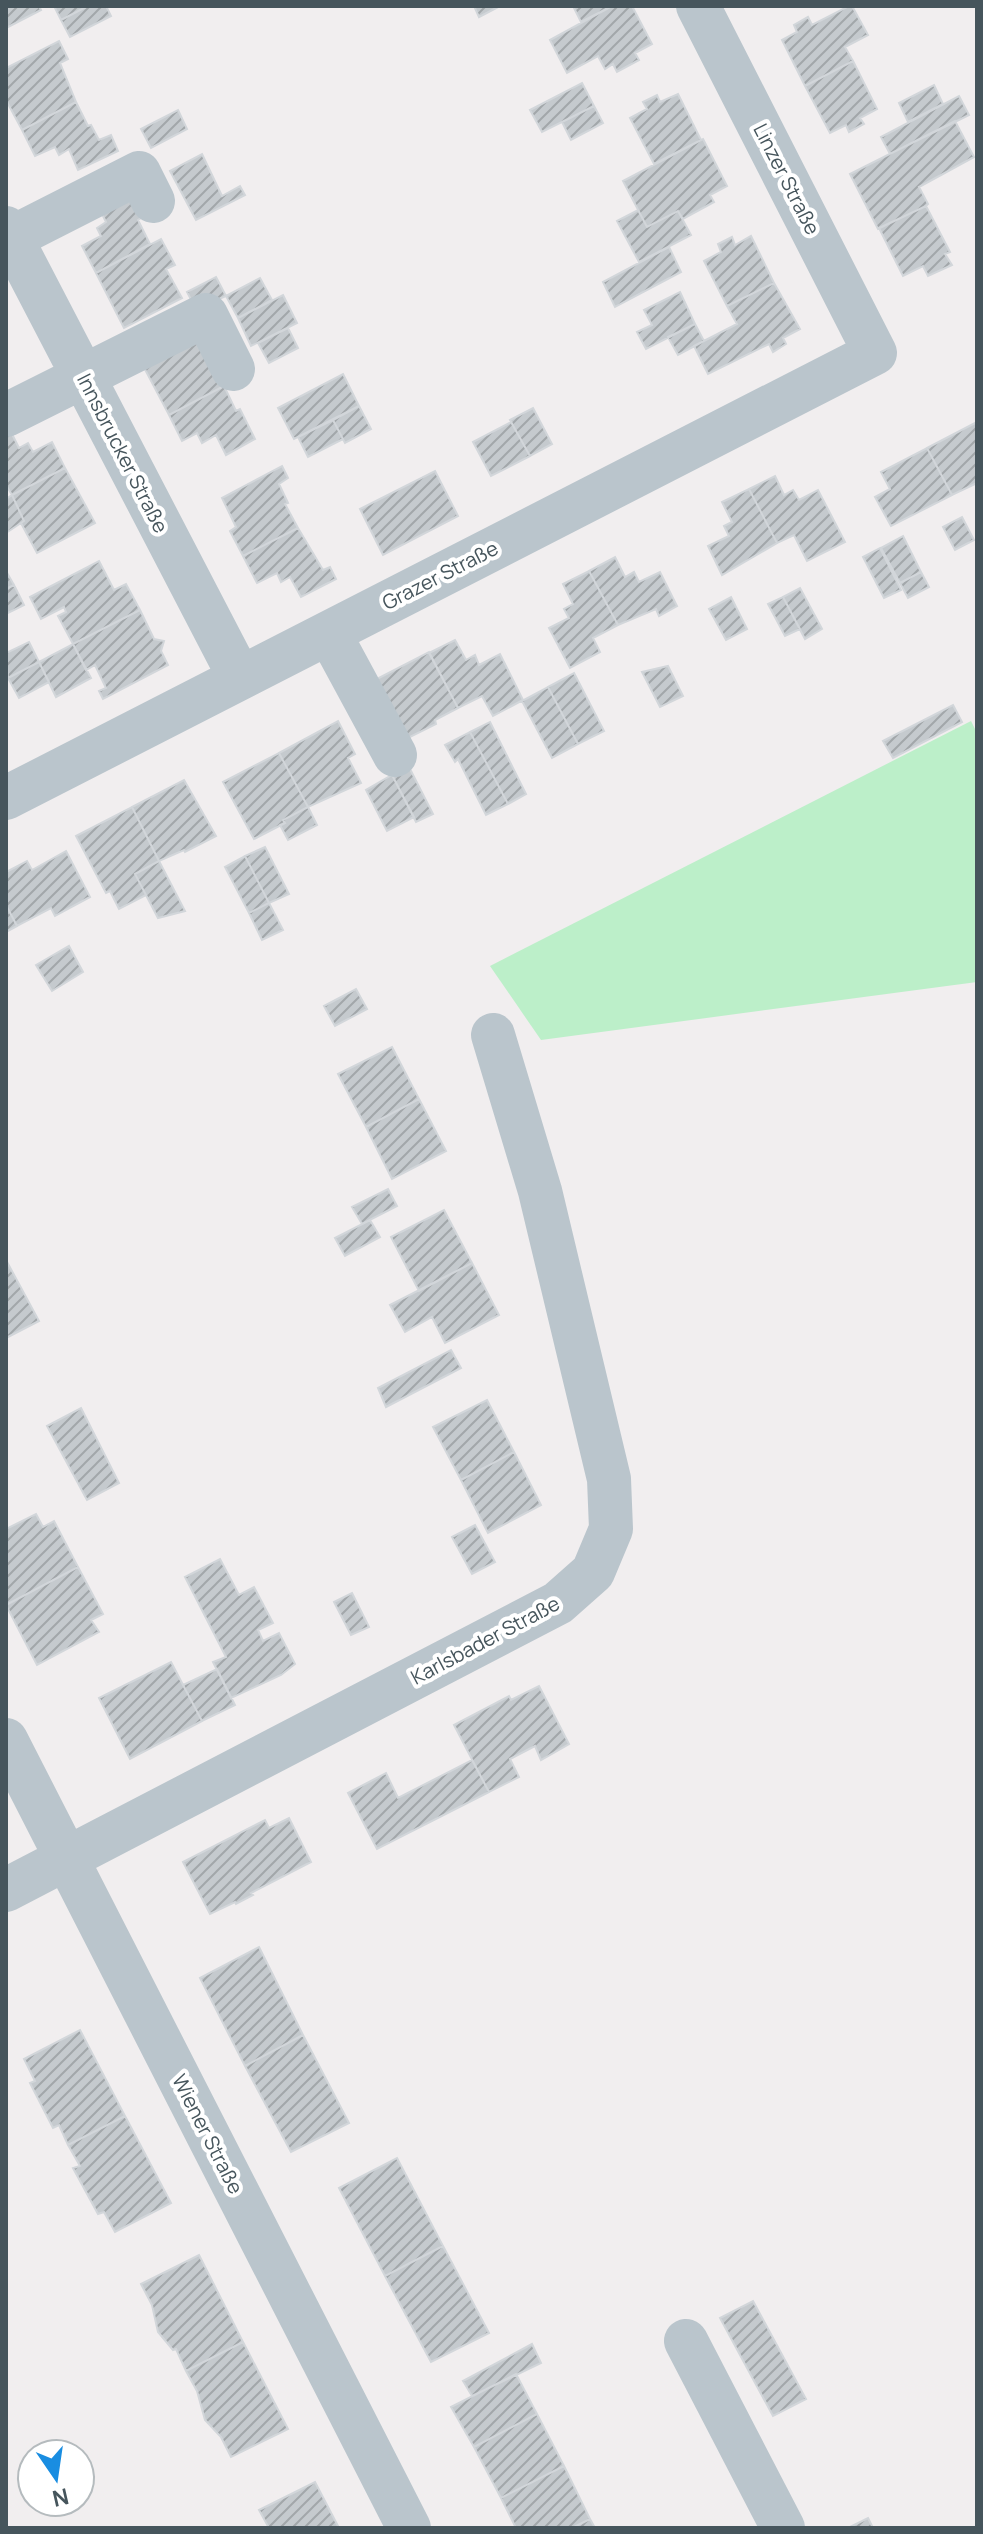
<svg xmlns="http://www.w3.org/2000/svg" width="983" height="2534" font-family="Manrope,sans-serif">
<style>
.green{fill:#bcefc9}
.building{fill:url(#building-hatch);stroke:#d2d6da;stroke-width:2}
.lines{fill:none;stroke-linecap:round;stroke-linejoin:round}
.minor{stroke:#bac5cc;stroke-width:44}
.labels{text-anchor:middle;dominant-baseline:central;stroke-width:8;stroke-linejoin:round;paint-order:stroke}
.street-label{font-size:20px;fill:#46555c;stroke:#fff}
</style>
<defs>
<pattern id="building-hatch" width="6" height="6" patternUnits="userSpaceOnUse" patternTransform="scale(2)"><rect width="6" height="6" fill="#c5cace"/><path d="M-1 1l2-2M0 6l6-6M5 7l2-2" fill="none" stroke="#a2a7aa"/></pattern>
</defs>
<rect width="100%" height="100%" fill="#f1eeef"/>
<path class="green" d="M971 721 977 733V982L541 1040 490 966Z"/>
<path class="building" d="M6 6H39L41 10 6 28Z
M54 6H88L61 20Z
M88 6H106L111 16 70 37 61 20Z
M474 6H500L479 17Z
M573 6H612L581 22Z
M612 6H632L652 44 635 53 639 60 617 72 613 64 605 69 598 56 567 73 550 40Z
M849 6H852L868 35 845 47 853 61 805 86 782 40 797 32 794 25 808 17 812 25Z
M59 41 68 59 60 63 76 102 22 130 6 100V68Z
M853 61 877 109 860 118 864 124 849 132 846 125 830 133 805 86Z
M582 83 594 106 542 132 530 110Z
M934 85 943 104 908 122 899 103Z
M678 94 701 140 654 164 630 118 647 109 643 102 657 95 660 102Z
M959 96 969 115 890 154 881 137Z
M76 102 88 126 91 125 99 140 111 135 118 151 78 170 69 149 59 155 55 147 35 156 22 130Z
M594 106 603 123 571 140 562 122Z
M178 110 187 129 151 148 141 129Z
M955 121 974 157 919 187 928 204 926 206 878 229 850 174Z
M703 139 727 186 710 195 714 202 683 219 678 211 647 227 623 181Z
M202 154 222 196 240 186 245 195 196 220 170 171Z
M96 202H140L141 218 138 220 150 244 96 273 82 246 101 236 97 228 106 222Z
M926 206 950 252 945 254 952 265 928 276 923 266 903 276 879 228Z
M638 210 647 227 678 211 691 235 639 262 617 221Z
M751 236 774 283 727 306 704 261 721 252 718 244 732 237 735 245Z
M161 239 175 265 166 269 182 298 124 328 96 273Z
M669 247 681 272 615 307 603 282Z
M216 277 226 296 196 309 187 292Z
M260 278 272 300 238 318 226 296Z
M774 283 800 329 783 338 786 344 773 352 769 344 708 374 694 346 737 324 727 306Z
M680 292 695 324 646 349 637 332 652 325 644 310Z
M283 295 297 323 251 346 238 318Z
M695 324 704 341 678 355 668 337Z
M288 328 298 348 269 363 258 343Z
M198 330 224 386 169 415 140 360Z
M343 374 359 406 294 439 278 408Z
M224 386 236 411 240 409 255 439 226 455 216 435 202 443 197 433 182 441 169 415Z
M359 406 371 429 345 443 333 420Z
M533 408 552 444 530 456 510 420Z
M333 420 343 439 308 457 298 437Z
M511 422 530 456 491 476 473 442Z
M977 422V483L952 495 927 448Z
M9 428 19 448 28 443 33 452 52 442 65 468 12 495 6 485V430Z
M927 448 952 495 891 526 875 497 890 489 881 472Z
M282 466 288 478 279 484 288 503 285 504 298 528 243 556 230 531 236 527 222 498Z
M65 468 95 523 37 553 21 523 24 521 12 495Z
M435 471 458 516 383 555 360 509Z
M775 476 784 495 793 490 799 500 818 490 845 542 807 561 794 535 777 543 749 489Z
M749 489 777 543 722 575 708 546 729 536 724 526 732 522 722 502Z
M12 495 24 521 6 533V499Z
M962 517 974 540 955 550 943 527Z
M298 528 323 570 330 567 336 579 301 597 290 577 281 582 277 573 257 583 243 556Z
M903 536 921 572 900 583 881 548Z
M880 548 901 590 884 598 863 557Z
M615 557 625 577 634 572 639 582 660 572 677 606 659 616 656 609 618 625 589 571Z
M99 561 114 590 126 584 140 610 73 644 58 616 66 612 64 607 41 619 30 597Z
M6 571 14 585 6 589Z
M589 571 618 625 593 638 600 652 570 668 549 628 569 618 564 609 573 604 563 584Z
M921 572 929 587 908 598 900 583Z
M14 585 24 605 6 614V589Z
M800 588 822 629 805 639 783 597Z
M731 597 747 629 726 640 709 609Z
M783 597 800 629 785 636 768 604Z
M140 610 154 639 164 641 161 651 168 665 103 699 99 691 106 688 95 665 86 670 73 644Z
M455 640 466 660 475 655 479 665 500 654 523 700 493 716 482 696 458 708 429 653Z
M29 642 39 662 8 678 6 653Z
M73 644 91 678 56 697 39 662Z
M429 652 458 708 435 720 436 724 404 740 373 681Z
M39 662 49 682 19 698 8 678Z
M668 666 683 696 660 707 642 672Z
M574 673 604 731 578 744 548 687Z
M548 687 578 744 552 758 522 701Z
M953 705 962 722 893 758 883 741Z
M338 721 355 754 348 758 361 783 308 807 279 753Z
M490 722 526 794 508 804 470 732Z
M470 732 508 804 486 815 458 759 455 762 445 745Z
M279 753 308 807 283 820 285 823 254 839 223 782Z
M409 767 433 814 416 822 392 775Z
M392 775 414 817 387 831 366 790Z
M184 780 216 836 185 852 184 850 159 861 132 807Z
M132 807 159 861 135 874 146 895 119 909 110 891 106 893 76 836Z
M308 807 317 825 288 840 280 825 285 823 283 820Z
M265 847 289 894 269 903 245 856Z
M66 851 90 897 55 916 51 908 17 926 6 905V872L27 861 32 870Z
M245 856 269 903 249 913 225 867Z
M159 861 185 911 158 918 135 874Z
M269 903 283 930 262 940 249 913Z
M6 905 17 926 6 932Z
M69 946 83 972 52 991 36 965Z
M356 989 367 1009 335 1026 324 1006Z
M392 1047 419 1099 366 1127 338 1074Z
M419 1099 446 1151 392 1179 366 1127Z
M388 1189 397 1206 362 1224 352 1207Z
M444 1210 472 1263 419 1291 391 1237Z
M370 1220 380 1237 345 1256 335 1238Z
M6 1260 39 1321 6 1338Z
M472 1263 499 1315 445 1343 432 1317 405 1332 390 1305Z
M451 1350 461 1368 386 1407 378 1388Z
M487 1400 514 1452 461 1480 433 1427Z
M81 1408 119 1483 87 1500 47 1426Z
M514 1452 541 1505 488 1533 461 1480Z
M36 1514 43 1527 54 1521 78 1567 6 1605V1529Z
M475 1525 495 1562 472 1574 452 1537Z
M220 1559 239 1595 254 1587 273 1623 258 1630 263 1641 279 1633 295 1664 281 1675 231 1698 213 1662 226 1657 185 1577Z
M78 1567 103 1614 91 1620 99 1632 37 1665 6 1605Z
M352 1593 369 1627 351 1635 334 1602Z
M171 1662 202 1721 130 1759 99 1698Z
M217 1669 235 1705 202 1721 183 1685Z
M539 1686 569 1744 541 1760 535 1746 510 1759 519 1777 489 1792 454 1725 509 1696 511 1700Z
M472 1760 489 1792 377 1849 348 1793 386 1773 398 1798Z
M289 1818 311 1862 251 1893 253 1895 236 1904 235 1902 210 1914 183 1862 265 1820 269 1828Z
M259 1947 303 2035 245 2066 200 1978Z
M80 2030 125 2116 68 2145 59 2125 53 2128 30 2083 35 2081 24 2059Z
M303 2035 349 2123 291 2152 245 2066Z
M125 2116 171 2203 115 2232 104 2212 98 2214 73 2168 80 2166 68 2145Z
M397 2158 443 2246 385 2276 339 2188Z
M443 2246 489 2333 431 2362 385 2276Z
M199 2255 243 2342 186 2371 176 2349 173 2350 158 2332 152 2305 141 2284Z
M753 2301 806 2399 773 2416 720 2318Z
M243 2342 288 2429 231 2457 221 2437 205 2420 197 2391 186 2371Z
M532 2344 541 2363 472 2396 463 2381Z
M516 2374 537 2414 474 2447 451 2407Z
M537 2414 564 2466 501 2498 474 2447Z
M564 2466 590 2519 572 2528H516L501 2498Z
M315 2482 339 2528H269L259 2510Z
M868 2518 873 2528H848Z
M590 2519 595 2528H572Z"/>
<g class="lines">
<path class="minor" d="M6 228 240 678
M11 238 139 173 153 201
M6 415 206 315 233 369
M329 633 395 755
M6 798 875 353 698 6
M6 1740 409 2528
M6 1890 558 1603 593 1572 611 1529 609 1479 540 1191 493 1035
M686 2341 783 2528"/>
</g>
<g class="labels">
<g class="street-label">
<text transform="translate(787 179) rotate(63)">Linzer Straße</text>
<text transform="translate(123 453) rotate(63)">Innsbrucker Straße</text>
<text transform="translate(440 575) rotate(-27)">Grazer Straße</text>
<text transform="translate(485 1640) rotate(-28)">Karlsbader Straße</text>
<text transform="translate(208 2134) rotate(63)">Wiener Straße</text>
</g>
</g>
<rect width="983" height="2534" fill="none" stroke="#46555c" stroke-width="16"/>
<g transform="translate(56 2478) rotate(167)"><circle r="38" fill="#ffffff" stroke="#b5bbbe" stroke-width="2"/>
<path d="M0-6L14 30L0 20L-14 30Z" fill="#198de1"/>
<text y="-12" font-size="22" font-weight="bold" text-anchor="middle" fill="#46555c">N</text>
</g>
</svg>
